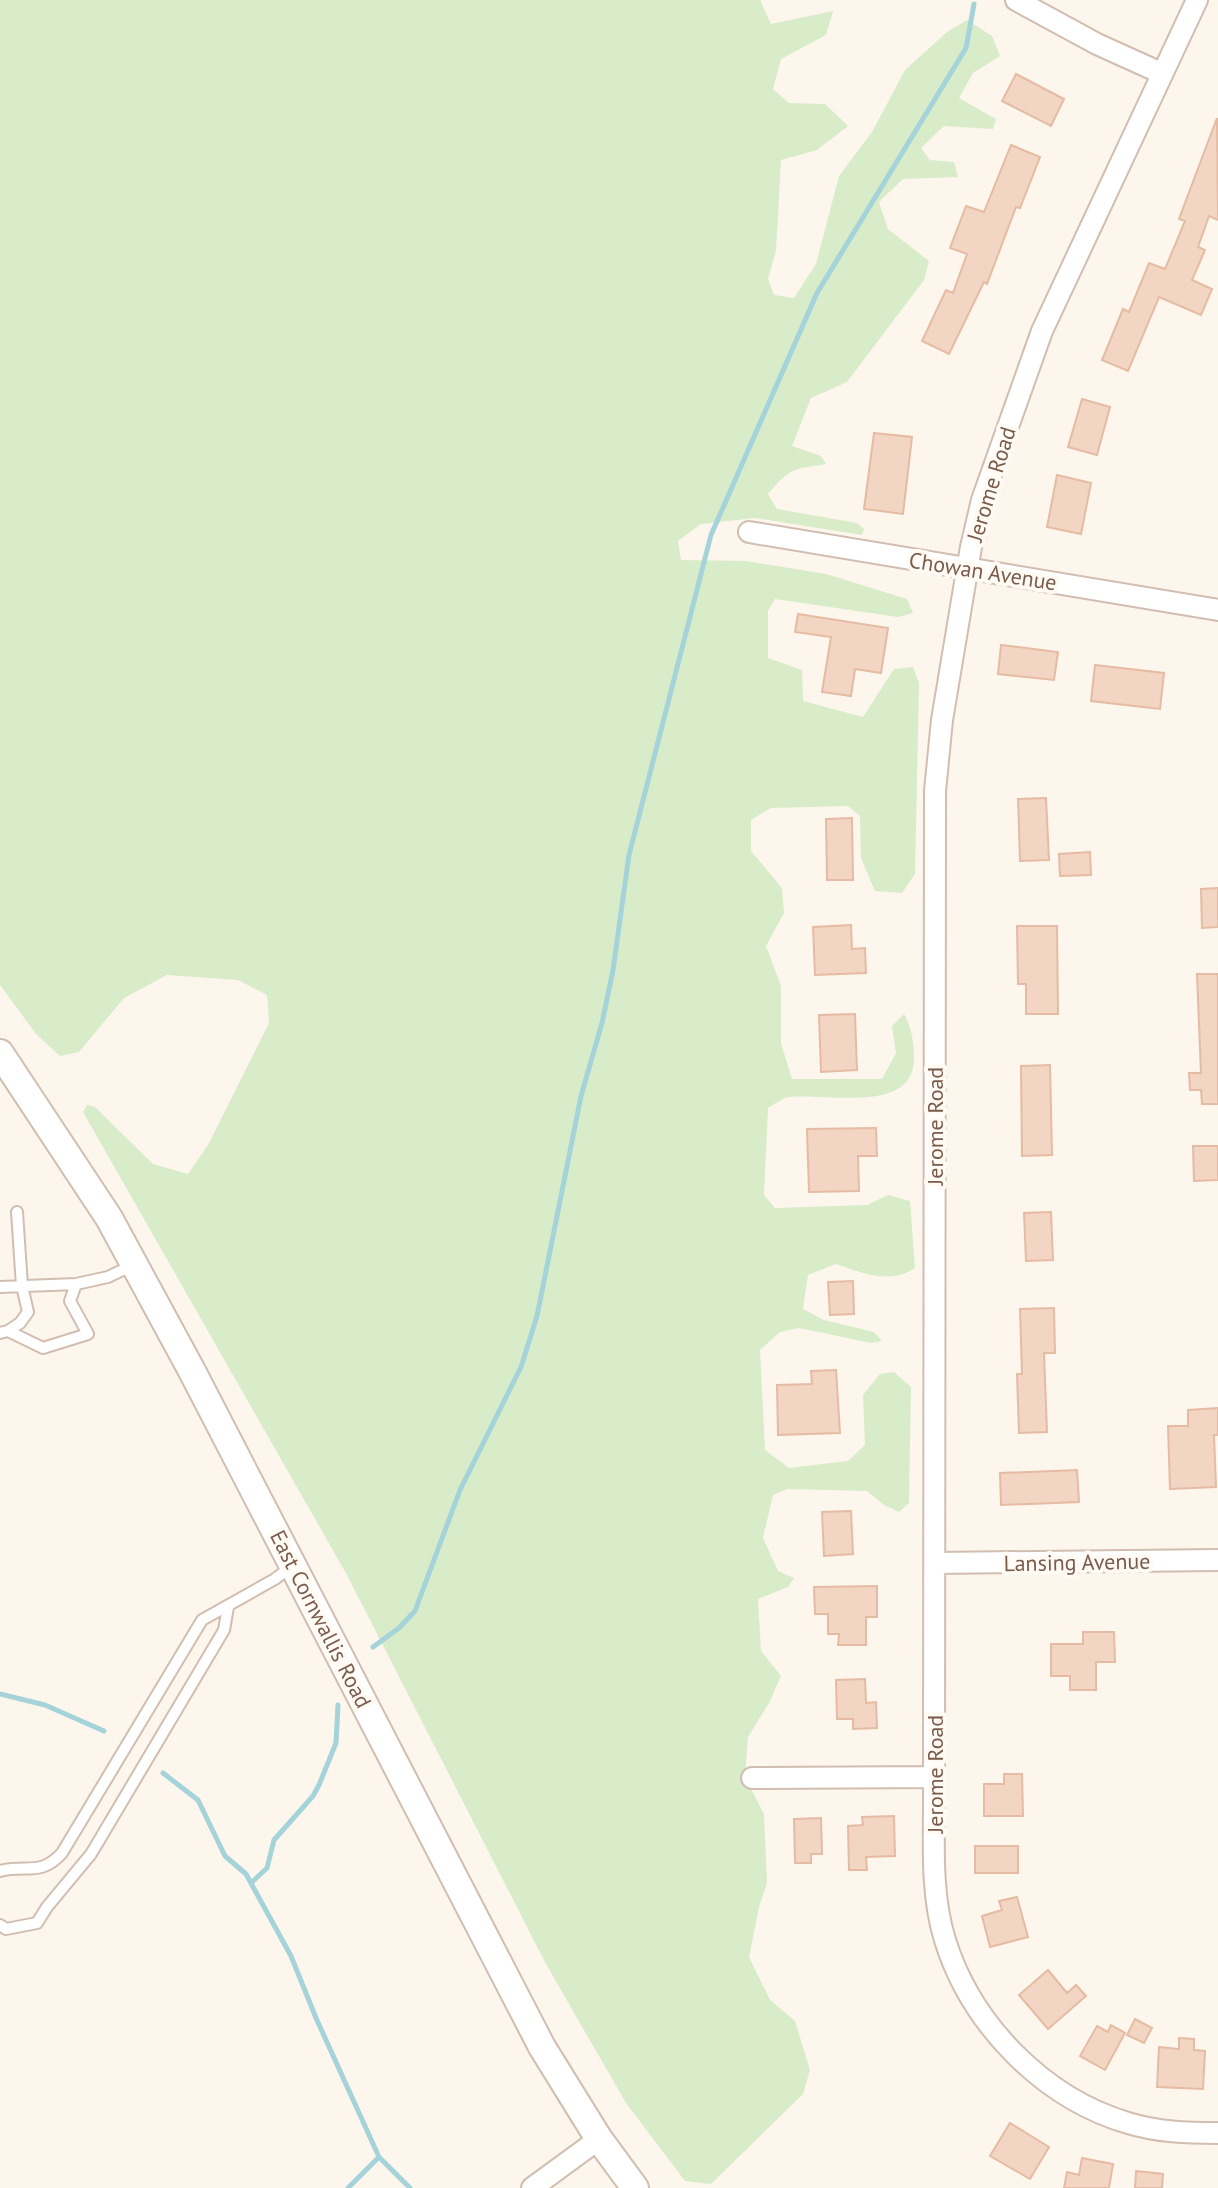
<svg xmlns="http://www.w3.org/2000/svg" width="1218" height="2188" font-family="'PT Sans',sans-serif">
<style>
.green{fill:#d8ecc9}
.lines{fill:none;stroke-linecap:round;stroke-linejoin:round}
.stream{stroke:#a5d3da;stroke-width:5}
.building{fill:#f3d5c3;stroke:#e6bba3;stroke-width:2}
.service-casing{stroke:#d1beb0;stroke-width:14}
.minor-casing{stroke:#d1beb0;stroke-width:24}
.tertiary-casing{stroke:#d1beb0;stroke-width:30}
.service{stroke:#fff;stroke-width:10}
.minor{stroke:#fff;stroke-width:20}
.tertiary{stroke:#fff;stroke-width:26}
.labels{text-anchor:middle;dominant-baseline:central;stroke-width:8;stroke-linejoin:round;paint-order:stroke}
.street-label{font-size:22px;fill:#7a5c4d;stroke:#fffaf3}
</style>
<rect width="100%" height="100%" fill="#fdf6ec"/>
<path class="green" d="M0 0H760L771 24 833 11 826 35 781 59 773 89 789 103 825 104 848 126 817 150 781 160 776 251 768 279 774 295 794 298 816 264 839 176 872 132 905 70 947 32 967 20 992 36 1000 56 973 73 959 98 996 119 993 129 944 126 921 148 930 160 954 162 958 177 903 179 879 202 888 229 929 261 924 280 847 382 811 398 792 446 821 456 826 464C793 469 790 468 768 494L777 509 857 523 864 529 862 535 755 518 701 524 678 541 681 560 746 561 826 574 907 599 913 613 898 617 775 599 768 611V658L802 670 803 701 863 717 894 669 913 667 919 683 915 874 902 893 875 891 861 858 860 816 848 806 771 808 751 820V851L782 888 784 913 766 946 781 986V1043L792 1079H882L896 1053 892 1026 904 1014C912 1029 913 1039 914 1056 916 1115 829 1093 790 1097 782 1098 775 1104 768 1108L764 1195 775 1208 867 1205 888 1195 910 1201 915 1268C890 1285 862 1273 836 1264L808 1275 803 1309 824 1320 874 1332 882 1341 871 1343 799 1328 780 1332 760 1350 765 1450 789 1468 848 1461 865 1445 863 1395 880 1374 894 1372 911 1387 909 1503 899 1512 884 1505 867 1491 787 1489 773 1495 763 1538 778 1571 794 1578 788 1587 758 1599 761 1651 781 1676 769 1703 748 1737 745 1777 764 1814 767 1883 759 1907 749 1957 770 2000 795 2021 810 2070 803 2094 711 2184 685 2181 626 2103 546 1964 347 1575 83 1112 87 1105 95 1107 153 1164 188 1174 208 1145 269 1023 267 995 238 980 167 975 124 998 79 1052 60 1056 36 1034 0 985Z"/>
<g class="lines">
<path class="stream" d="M373 1647 399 1628 415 1611 460 1490 521 1367 537 1316 581 1096 602 1023 613 970 629 855 711 535 817 293 966 48 974 4
M0 1694 45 1705 104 1731
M163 1773 198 1800 225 1856 246 1874 291 1956 316 2018 379 2157 410 2188
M251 1883 267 1868 274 1840 313 1796 319 1785 336 1743 338 1705
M348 2188 379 2157"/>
</g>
<path class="building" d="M1016 74 1064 99 1051 126 1002 101Z
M1217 118 1218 220 1209 216 1198 247 1205 250 1192 280 1212 289 1201 315 1159 297 1128 371 1102 360 1123 309 1129 312 1149 263 1165 269 1185 221 1179 219Z
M1011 145 1040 157 1020 208 1016 207 987 284 984 282 949 354 922 341 946 290 953 293 967 254 950 248 966 206 984 212Z
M1082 399 1110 407 1097 455 1068 447Z
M874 433 912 437 903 514 864 509Z
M1057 475 1091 483 1081 534 1047 527Z
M798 614 888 628 881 673 855 669 851 696 822 692 831 637 795 632Z
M1001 645 1058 652 1054 680 998 674Z
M1095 665 1164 673 1160 709 1091 701Z
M1046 798 1049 860 1020 861 1018 799Z
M852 818 853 880H827L826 819Z
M1090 852 1091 875 1060 876 1059 854Z
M1218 888V927L1202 928 1201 889Z
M851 925 852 949 865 948 866 973 815 975 813 927Z
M1017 926H1057L1058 1014H1026V984H1018Z
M1197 974H1218V1104H1202L1201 1090H1190L1189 1073H1201Z
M855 1014 857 1070 821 1072 819 1015Z
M1050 1065 1052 1155 1022 1156 1021 1066Z
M876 1128 877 1156H858L859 1191 809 1192 807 1129Z
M1193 1146H1218V1180L1194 1181Z
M1051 1212 1053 1260 1026 1261 1024 1213Z
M853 1281 854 1314 830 1315 828 1282Z
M1054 1308 1055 1353H1044L1047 1432 1019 1433 1017 1374H1022L1020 1309Z
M836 1370 840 1433 778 1435 777 1385 812 1384 811 1371Z
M1218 1408V1435H1214L1216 1487 1170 1489 1168 1426H1188V1410Z
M1077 1470 1079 1502 1001 1505 1000 1473Z
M851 1511 853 1554 824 1556 822 1512Z
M877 1586V1617H866V1645H838L839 1634H828V1614H815L814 1587Z
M1083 1632H1114L1115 1662H1096V1690H1070V1676H1051V1644H1083Z
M865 1679 866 1703 876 1702 877 1728 853 1729V1719H837L836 1680Z
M1004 1774H1022L1023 1816H984V1784H1004Z
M894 1816 895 1856 866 1857 867 1870H849L848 1826 863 1825 862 1817Z
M821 1818 822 1854H811V1863H795L794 1819Z
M975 1846H1018V1873H975Z
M1017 1897 1028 1937 990 1947 982 1916 1002 1910 999 1901Z
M1048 1970 1067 1993 1076 1985 1086 1996 1048 2029 1019 1995Z
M1135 2019 1152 2028 1144 2043 1127 2035Z
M1111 2025 1125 2033 1105 2070 1080 2056 1097 2026 1108 2032Z
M1179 2038 1194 2039V2050L1205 2051 1203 2089 1157 2087 1159 2047 1179 2049Z
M1010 2123 1049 2147 1030 2179 990 2156Z
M1082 2158 1113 2164 1109 2188H1064L1067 2172 1079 2175Z
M1136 2171 1163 2174 1162 2188H1135Z"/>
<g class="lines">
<defs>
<path id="service" d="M0 1287 76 1284
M8 1331 20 1323 28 1312 22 1286 17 1212
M0 1333 8 1331 43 1348 88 1334 70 1301 76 1284 108 1277 133 1265
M0 1871C27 1864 40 1877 62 1853L202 1620 275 1579 292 1566
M0 1925 6 1929 37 1923 47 1907 91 1854 224 1630 228 1607"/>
<path id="minor" d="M1016 0 1097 44 1161 73
M1197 0 1042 331 982 500 971 547 942 720 935 791 934 1777C935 1830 929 1889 945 1940 971 2024 1043 2098 1128 2123 1157 2132 1187 2133 1218 2133
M749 532 1218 610
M935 1563 1218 1560
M752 1778 934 1777
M532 2188 599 2139"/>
<path id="tertiary" d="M0 1053 109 1218 192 1371 542 2047 599 2139 635 2188"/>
</defs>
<use href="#service" class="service-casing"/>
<use href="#minor" class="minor-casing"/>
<use href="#tertiary" class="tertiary-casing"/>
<use href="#service" class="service"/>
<use href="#minor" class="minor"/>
<use href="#tertiary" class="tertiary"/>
</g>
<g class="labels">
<g class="street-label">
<text transform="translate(991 484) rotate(-73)">Jerome Road</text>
<text transform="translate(983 571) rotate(9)">Chowan Avenue</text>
<text transform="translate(935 1126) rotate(-90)">Jerome Road</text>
<text transform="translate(1077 1562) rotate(-1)">Lansing Avenue</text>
<text transform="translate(321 1619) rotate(63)">East Cornwallis Road</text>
<text transform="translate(935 1774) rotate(-90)">Jerome Road</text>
</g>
</g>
</svg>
